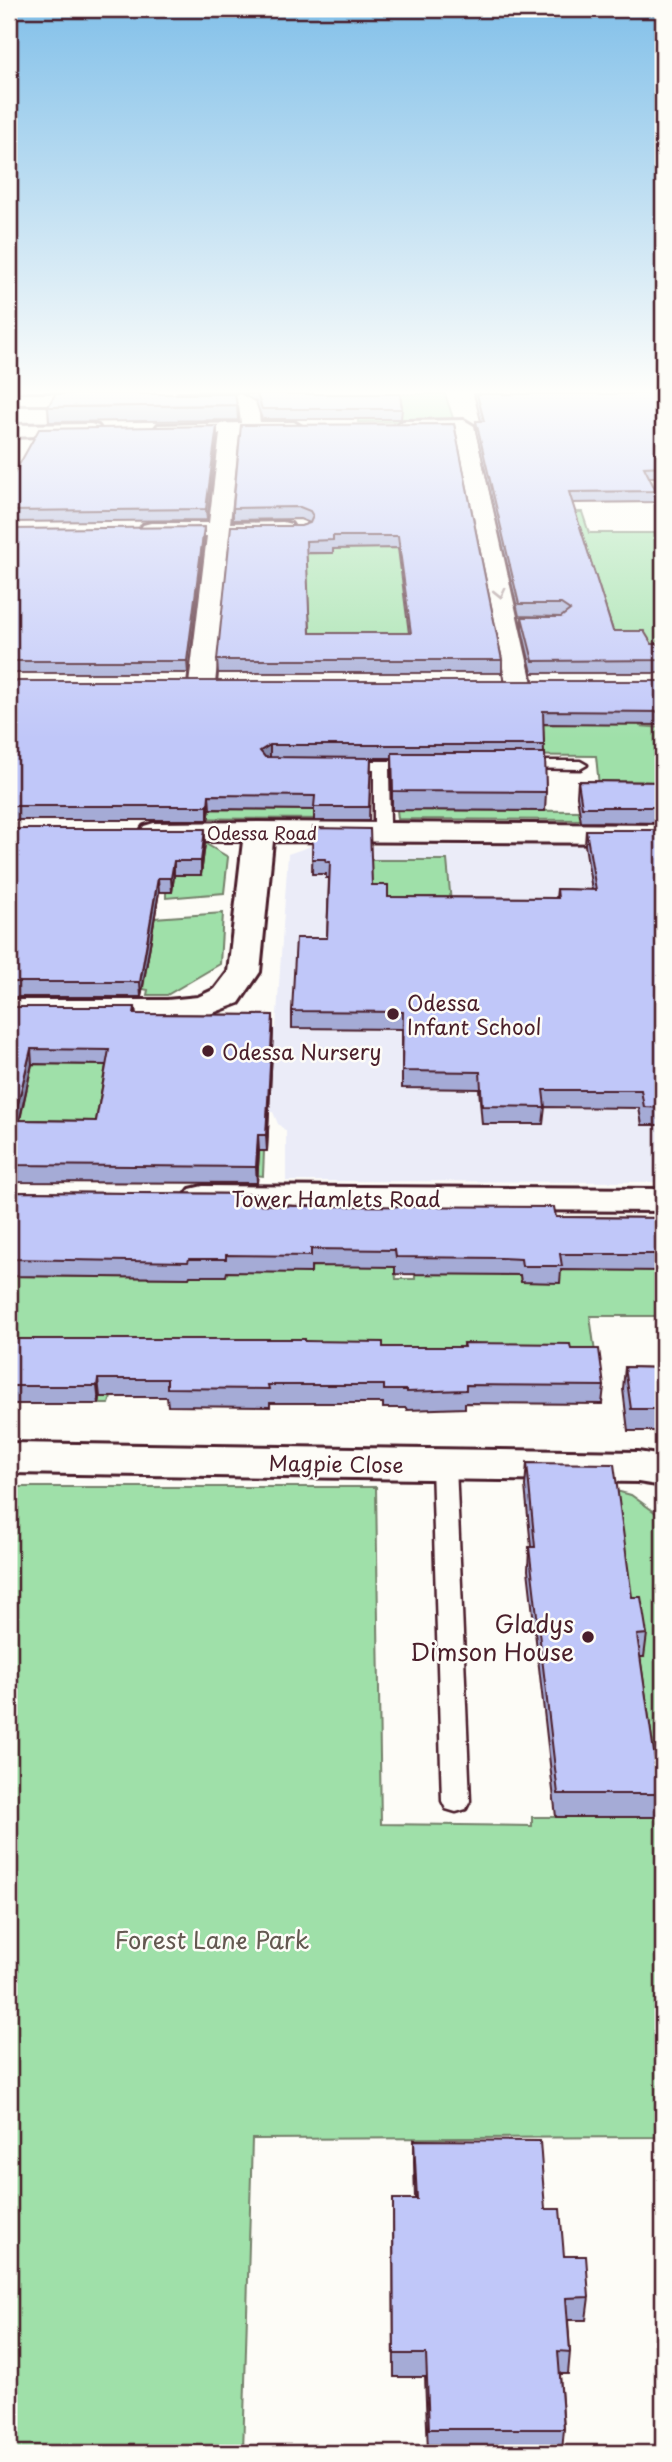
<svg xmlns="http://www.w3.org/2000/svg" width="672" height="2462" font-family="'Playpen Sans',sans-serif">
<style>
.built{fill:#ebecf8}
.green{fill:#9fe0a9;stroke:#74806a;stroke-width:2}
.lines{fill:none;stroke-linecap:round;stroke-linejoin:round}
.service-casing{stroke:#4a1f2b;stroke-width:5}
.minor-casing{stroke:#4a1f2b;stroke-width:6}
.service{fill:#fdfcf7;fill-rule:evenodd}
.minor{fill:#fdfcf7;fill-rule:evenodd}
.wall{fill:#a5abd6;stroke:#4a1f2b;stroke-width:2;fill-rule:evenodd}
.shaded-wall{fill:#868bae;stroke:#4a1f2b;stroke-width:2}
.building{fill:#c0c7f9;stroke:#4a1f2b;stroke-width:2;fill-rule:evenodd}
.oneway{stroke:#ac999b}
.poi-dot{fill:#4a1f2b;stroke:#fdfcf7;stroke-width:2.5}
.labels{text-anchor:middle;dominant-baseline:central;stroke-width:5;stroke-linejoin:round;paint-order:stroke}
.far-street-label{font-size:18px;fill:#4a1f2b;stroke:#fdfcf7}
.poi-label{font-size:21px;fill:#4a1f2b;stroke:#fdfcf7;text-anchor:start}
.street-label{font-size:21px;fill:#4a1f2b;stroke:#fdfcf7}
.near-poi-label{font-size:24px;fill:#4a1f2b;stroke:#fdfcf7;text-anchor:end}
.near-park-label{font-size:24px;fill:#645951;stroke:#fdfcf7}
</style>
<rect width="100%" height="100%" fill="#fdfcf7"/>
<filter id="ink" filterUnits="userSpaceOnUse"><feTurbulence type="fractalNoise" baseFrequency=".0143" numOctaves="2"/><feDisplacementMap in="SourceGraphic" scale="14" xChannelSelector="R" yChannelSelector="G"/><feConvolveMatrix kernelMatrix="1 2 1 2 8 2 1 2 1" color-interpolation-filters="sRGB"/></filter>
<g filter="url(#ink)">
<path class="built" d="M631 845 663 880V1182L286 1181V1131L278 1124 273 1112H268L131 1028H276L288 854 311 846Z"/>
<path class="green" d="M398 394H445L453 418 438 421 358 422V417Z
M552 512H582L589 533H663V657L576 626Z
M333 546 406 548 449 652 235 624 241 555 332 553Z
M639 708 640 726 663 728V798L600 796 596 756 120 752 9 719 552 724 571 723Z
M117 809 353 810V819L115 818Z
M397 810 585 811 587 820 398 819Z
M181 844H206L228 857 224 893 166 898V892H172L174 875H201Z
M371 860H447L452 914 372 901Z
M223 913 220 964 167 995H147L148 990 143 989 154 918Z
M9 1064 112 1065 264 1151 263 1176 23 1147Z
M192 1252 227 1266 311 1273 312 1253 322 1266H395L396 1279H415V1253H498L501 1275H520L521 1282H560L558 1263 662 1271 663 1316H590L597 1367 111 1397 109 1404H99L105 1356H9V1276L189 1278Z
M9 1487H376L381 1824 532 1826V1817H656L635 1657H644L630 1619 613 1490 631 1495 663 1518V2137L252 2139 243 2453H9Z"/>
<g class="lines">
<defs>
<path id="service" d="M345 761H418L425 765 418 769H389L390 824 397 833 395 836H383L374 824V769L340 768 338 765Z
M517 761H580L587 765 580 769 512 768 510 765Z
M444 1457 453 1459 456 1465 470 1801 466 1809 456 1812 446 1809 442 1801 432 1465 435 1459Z"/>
<path id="minor" d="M14 394H110L113 398 104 404H21L14 402 12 398Z
M178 394C193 394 247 389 255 401 259 406 259 416 260 422H294L304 428 294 434H239L230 523 283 522 291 524 294 529 291 534 283 536H229L215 684 211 689 202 692 193 689 189 684 207 536 151 537 143 535 140 530 143 525 151 523H209L220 434 165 435 158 433 155 429 158 425 241 423 239 405 185 403 178 401 176 397Z
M464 420 474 426 532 683 528 688 519 691 510 688 506 683 456 432 403 433 393 427 403 421Z
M91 424 98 426 101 430 98 434 9 437V425Z
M259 822 663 825V843L273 841 260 972 239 1003 205 1016 167 1020H9V1000H167L198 997 215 989 228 972 243 841H154L144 838 140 832 144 826 154 823Z
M203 1186 663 1189V1211L203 1208 190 1205 184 1197 190 1189Z
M9 1443 638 1452 663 1456V1486L638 1482 9 1473Z"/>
</defs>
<use href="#service" class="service-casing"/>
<use href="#minor" class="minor-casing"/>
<use href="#service" class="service"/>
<use href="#minor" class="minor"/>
</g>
<path class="wall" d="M242 394H400L402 409 401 419H262L256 402Z
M474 394H663V477H649L656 491 655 502 572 503 613 631 652 644H663V673H532L522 629V617H561L519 616 476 431V421H481Z
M237 405 238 420 49 422 48 407Z
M454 424 502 660V673H218L217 660 301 526 310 523 300 519 233 520V508ZM398 548 409 633H310L306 553H333V549Z
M217 426V437L207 520 9 522V483Z
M9 529 204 539 188 673H9Z
M9 681H663V725L543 724 544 753 546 792 545 811 392 810V758H371L369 821H314V810L210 809 208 820H9Z
M578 781 663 782V823L581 822 577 796Z
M313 828 372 885 388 897 556 898 557 889 592 890 585 845 586 830H663V1125H642L639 1108 545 1107 543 1124H482L479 1089 402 1088V1029L292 1028V1011L327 938 329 878H326V874H312Z
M9 829 205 843 201 875H174L172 892H159L141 997H9Z
M9 1007H135L136 1014 273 1015V1030L267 1151H259L257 1183 9 1182ZM32 1064 106 1065 96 1121 20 1120Z
M9 1192 255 1194V1204L556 1217 663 1218V1276L662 1271 561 1270 560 1283 521 1282 520 1275 395 1274V1267L311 1266V1273L227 1272 226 1276H190L189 1278 9 1276Z
M9 1339 305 1341 383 1347H463V1343L571 1349 604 1386 602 1404 465 1403V1408L407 1410 406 1408H383V1403H270V1407L168 1406 167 1397H100L99 1404H9Z
M625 1367 663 1368V1431H628L623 1389Z
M527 1463 632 1597 647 1634 644 1657H640L660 1794 657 1817H556L528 1570 529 1547H531L525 1486Z
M414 2140 545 2209 564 2256 589 2297 586 2320H568L570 2352 568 2374H560L564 2429 562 2451H428L425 2377H394L393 2199H415L414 2163Z"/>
<path class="shaded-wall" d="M217 426V437L207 520 206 509Z
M204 527V539L188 673 187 661Z
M270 745V758L260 764V751Z
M209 795 210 809 208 820V806Z
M205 829V843L201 875V861Z
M174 861V875L172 892 171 878Z
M158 878 159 892 141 997 140 982Z
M273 1015V1030L267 1151 266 1135Z
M31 1049 32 1064 16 1136 14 1120Z
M258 1135 259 1151 257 1183 256 1167Z
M98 1379 100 1397 99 1404 97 1386Z"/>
<path class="building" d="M55 394H234L235 395 237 405 48 407Z
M257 394H400L402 409H262Z
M477 394H663V466L644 467 656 491 569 492 613 631H644L652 644H663V660L533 661 522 617H561L570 610 561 604H519L476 421H484Z
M454 424 502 660H217L231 526H301L310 523 313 516 310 511 300 507 233 508 241 425ZM333 536H398L411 633H310L306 541 333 540Z
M217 426 206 509 9 511V483L39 429Z
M204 527 187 661H9V529Z
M9 681H663V712L543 711 544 745H270L260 751 265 757 371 758 369 807H314L315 796 209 795 208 806H9Z
M392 753H545L546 792 393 791Z
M578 781 663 782V807H582Z
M313 828 370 829 372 885H388V897L558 898 557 889 596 890 586 830H663V1108L644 1107 641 1090H543L545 1107 482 1106 480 1072 402 1071 403 1012 292 1011 296 938H327L330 862H326L325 859H312Z
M9 829H205L201 861H174L171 878H158L140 982H9Z
M9 1007H135L134 1014 273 1015 266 1135H258L256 1167 9 1165ZM31 1049 109 1050 96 1121 14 1120Z
M9 1192 255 1194 254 1204 293 1206 554 1207 556 1217 663 1218V1254H560L562 1266H522L521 1259 501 1258 396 1257 395 1250 311 1249V1256L226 1255V1259H189L188 1262 9 1259Z
M9 1339H305V1341L383 1342V1347H464L463 1343 570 1344 571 1349H599L604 1386 466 1385V1390L407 1392V1390H384V1385H268L269 1389 167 1388V1379H98L97 1386H9Z
M625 1367 663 1368V1409H631Z
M527 1463 614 1464 632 1597H641L647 1634 637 1635 660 1794H558L529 1547H535Z
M414 2140 540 2141 545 2209H560L564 2256H586L589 2297 566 2298 570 2352 558 2351 564 2429H429L426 2354H394L393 2199H417Z"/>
<defs><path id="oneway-chevron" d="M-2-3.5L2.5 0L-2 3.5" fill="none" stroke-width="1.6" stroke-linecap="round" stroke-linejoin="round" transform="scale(1.75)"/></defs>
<use class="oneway" href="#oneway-chevron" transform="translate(500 593) rotate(77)"/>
</g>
<linearGradient id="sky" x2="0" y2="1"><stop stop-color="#82c0e9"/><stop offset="0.53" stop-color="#fefefb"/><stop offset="1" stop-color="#fefefb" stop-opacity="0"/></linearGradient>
<rect width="672" height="739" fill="url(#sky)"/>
<g class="poi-dot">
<circle cx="393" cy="1014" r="7"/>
<circle cx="208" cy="1051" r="7"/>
<circle cx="588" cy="1637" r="7"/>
</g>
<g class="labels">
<g class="far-street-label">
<text x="262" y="832">Odessa Road</text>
</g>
<g class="poi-label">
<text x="407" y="1002">Odessa<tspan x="407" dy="24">Infant School</tspan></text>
<text x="222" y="1051">Odessa Nursery</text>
</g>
<g class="street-label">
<text x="336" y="1198">Tower Hamlets Road</text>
<text transform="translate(336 1463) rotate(1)">Magpie Close</text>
</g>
<g class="near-poi-label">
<text x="574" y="1623">Gladys<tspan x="574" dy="28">Dimson House</tspan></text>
</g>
<g class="near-park-label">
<text x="212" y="1939">Forest Lane Park</text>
</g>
</g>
<rect width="672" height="2462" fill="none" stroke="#fdfcf7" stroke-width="35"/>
<rect x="18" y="18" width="637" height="2427" fill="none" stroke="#4a1f2b" stroke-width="2.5" filter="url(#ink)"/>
</svg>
